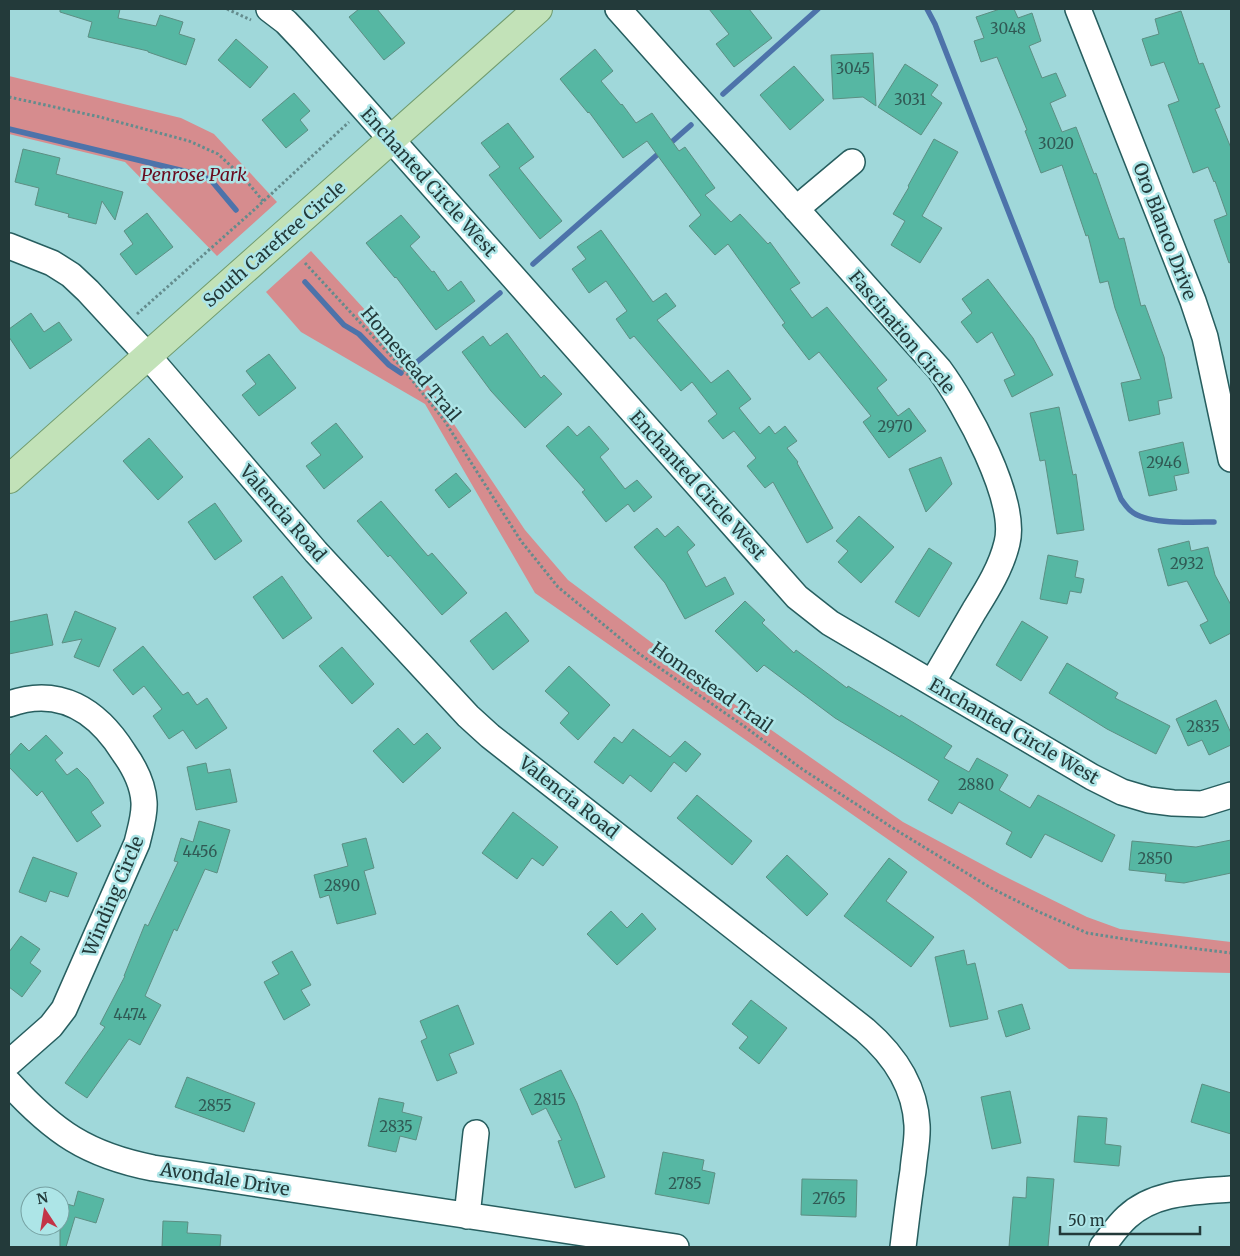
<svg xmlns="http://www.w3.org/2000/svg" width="1240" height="1256" font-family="Merriweather,serif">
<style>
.green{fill:#d68c8e}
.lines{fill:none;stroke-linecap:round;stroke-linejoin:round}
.stream{stroke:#4d73aa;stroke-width:5.5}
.building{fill:#56b7a3;stroke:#5c8f83}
.minor-casing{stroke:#275e5f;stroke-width:28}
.major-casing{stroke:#709b6d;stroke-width:30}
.path{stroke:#648c8d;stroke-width:3;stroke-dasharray:2.5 2.5;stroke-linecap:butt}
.minor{stroke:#fff;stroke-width:25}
.major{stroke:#c2e2b8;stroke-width:28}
.labels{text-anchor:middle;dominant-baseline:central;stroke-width:5;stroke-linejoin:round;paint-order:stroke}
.number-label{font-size:15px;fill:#305954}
.park-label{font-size:18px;font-style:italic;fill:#6a0a1e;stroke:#ade5e7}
.street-label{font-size:18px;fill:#233a3a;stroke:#ade5e7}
</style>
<rect width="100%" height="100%" fill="#a0d8da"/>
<path class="green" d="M9 76 181 118 214 134 277 202 217 256 125 162 9 134Z
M311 251 411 360 525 530 568 580 727 699 903 822 1000 874 1087 917 1120 929 1231 942V973L1069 969 972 898 535 593 425 404 301 332 266 292Z"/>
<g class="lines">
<path class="stream" d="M927 9 935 24 1121 499C1124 503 1127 508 1131 511 1147 525 1193 522 1214 522
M723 94 818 9
M9 129 188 172 210 179 236 210
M533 264 691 125
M305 282 344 325 359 334 389 365 401 373
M411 367 500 293"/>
</g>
<path class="building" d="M60 9H120L118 18 156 26 160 15 183 22 179 34 195 39 186 65 148 52V51L88 37 92 22 60 12Z
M359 9H377L405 43 384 60 349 17Z
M709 9H749L772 38 734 67 716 44 729 34Z
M1000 9H1014L1018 18 1032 13 1041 41 1029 46 1042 78 1056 73 1066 96 1050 103 1062 132 1076 127 1094 174 1096 173 1119 239 1124 238 1141 306 1145 305 1164 357 1172 398 1158 401 1160 414 1129 421 1121 383 1141 379 1115 308 1108 281 1100 283 1088 235 1086 236 1062 165 1041 173 1025 131 1027 130 997 57 981 62 974 41 984 38 976 17Z
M1181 11 1199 64 1203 63 1220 107 1215 109 1231 148V262L1229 263 1214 220 1227 215 1215 181 1214 182 1208 167 1193 173 1168 105 1179 101 1164 62 1151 66 1142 39 1159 34 1155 19Z
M236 39 268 67 250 88 218 60Z
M595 49 613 71 601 81 621 105 622 104 636 123 652 113 679 151 685 147 715 188 705 195 731 222 740 214 768 244 770 242 800 283 790 289 812 318 827 307 887 380 877 388 898 416 909 408 926 431 889 458 863 422 871 416 819 352 809 360 782 325 785 323 728 244 715 255 689 226 701 215 647 141 623 158 589 112 588 113 560 79Z
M873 53 876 106 863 97 833 99 831 55Z
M905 64 938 85 931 95 942 103 921 135 878 107Z
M794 66 824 100 790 130 760 95Z
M294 93 310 111 300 120 308 130 286 148 262 120Z
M508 123 534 157 519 168 562 221 540 239 489 175 500 167 481 143Z
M934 139 958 152 922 216 942 228 920 263 891 245 905 221 893 214 909 187 908 186Z
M23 149 60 158 56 174 123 192 115 220 102 201 96 224 68 217 69 214 35 205 39 188 15 182Z
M147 213 173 247 136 275 120 254 133 244 124 231Z
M401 215 420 237 410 246 432 272 434 271 448 291 461 281 475 301 436 330 396 277 395 278 366 243Z
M601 230 653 302 666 293 676 306 657 320 711 383 728 370 751 399 739 408 760 434 769 426 775 434 785 426 797 441 787 448 798 462 797 463 833 528 807 543 773 482 765 488 747 466 756 458 734 431 723 439 708 421 717 414 692 382 681 391 634 336 630 339 616 319 627 311 606 281 589 293 572 269 586 259 577 247Z
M988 279 1033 338 1053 375 1012 397 1004 380 1015 375 992 332 977 343 961 322 972 313 962 299Z
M31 313 44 332 59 322 72 340 30 369 9 337V329Z
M507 333 541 378 544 375 562 394 525 428 491 391 462 352 483 336 490 346Z
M269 354 296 388 259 416 242 395 256 384 246 371Z
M1059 407 1073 475 1076 474 1084 530 1057 534 1045 460 1040 461 1030 413Z
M336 423 363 457 324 489 306 466 321 455 311 443Z
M568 426 577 436 589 426 609 449 600 457 625 489 637 480 652 497 634 512 628 504 606 522 582 492 585 490 546 446Z
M149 438 183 477 158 500 123 461Z
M1183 442 1189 473 1174 476 1177 490 1149 496 1139 452Z
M941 457 952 484 926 512 909 469Z
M456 473 471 491 449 508 435 490Z
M381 501 428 556 432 553 467 593 442 615 390 555 388 557 357 521Z
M215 503 242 541 215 560 188 522Z
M859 516 894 547 861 583 838 562 848 551 836 541Z
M678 526 695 545 687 552 706 587 725 577 734 594 685 619 665 583 634 547 657 528 665 537Z
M1189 541 1191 551 1208 547 1215 575 1231 605V633L1210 644 1200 625 1208 621 1187 581 1168 586 1158 549Z
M929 548 952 563 919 617 895 602Z
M1048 555 1078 561 1075 577 1084 579 1081 593 1070 591 1067 604 1040 599Z
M282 576 312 618 283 639 253 597Z
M745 601 765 620 762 623 794 653 796 650 847 688 848 686 900 717 901 715 952 746 944 758 969 772 977 758 1008 775 999 790 1030 808 1038 795 1115 835 1102 862 1045 834 1031 858 1006 844 1012 832 959 802 952 814 928 800 939 781 835 718 764 665 757 672 715 631Z
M75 611 116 628 99 667 74 657 82 639 62 643Z
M506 612 529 641 493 670 470 641Z
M47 614 53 645 9 654V622Z
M1022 621 1048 637 1021 681 996 665Z
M143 646 183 695 188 692 197 705 207 698 227 728 196 749 183 730 169 739 153 716 162 709 144 686 133 695 113 670Z
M342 647 374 684 352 704 319 666Z
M1067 663 1118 693 1115 698 1170 726 1156 754 1107 729 1049 693Z
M569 666 610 705 578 740 560 723 569 713 545 691Z
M1216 700 1231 733V745L1209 755 1202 740 1188 746 1176 719Z
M398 728 414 745 427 733 441 748 403 783 373 751Z
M633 729 670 757 685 741 701 754 686 772 674 762 651 792 630 775 623 784 594 762 614 737 622 743Z
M46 735 63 753 55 760 67 775 77 768 88 779 104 803 91 812 101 826 77 842 42 791 37 796 9 767V756L21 743 29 751Z
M206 763 208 773 230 769 237 802 196 810 187 767Z
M697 795 752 841 732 865 677 818Z
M513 812 558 847 543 866 532 858 517 879 482 853Z
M199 821 230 830 217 873 205 869 177 931 174 929 145 996 161 1005 140 1045 129 1039 87 1098 65 1083 105 1027 100 1024 125 976H124L145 924 148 926 178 862 174 861 181 838 193 842Z
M366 838 374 868 364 871 376 914 337 924 329 895 320 898 314 875 348 866 342 844Z
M1231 840V873L1184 883 1165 881 1166 874 1129 870 1132 841 1196 847Z
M787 855 828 894 807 916 766 877Z
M33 857 77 873 68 897 50 891 46 902 19 892Z
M889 858 907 872 886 901 934 937 911 967 844 916Z
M611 911 627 928 642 913 656 929 617 965 587 934Z
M21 936 40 949 30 963 41 971 22 997 9 987V952Z
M964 950 967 965 975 963 988 1019 950 1027 935 957Z
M292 951 311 985 301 990 310 1005 284 1020 264 982 279 974 272 962Z
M751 1000 787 1028 759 1064 739 1048 748 1037 732 1024Z
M1022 1004 1030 1029 1006 1037 998 1011Z
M458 1005 474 1044 449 1054 457 1073 437 1081 421 1041 427 1038 420 1021Z
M561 1070 577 1103 605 1177 575 1188 558 1141 562 1140 546 1108 532 1115 520 1089Z
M187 1077 255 1103 244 1132 175 1107Z
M1202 1084 1231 1093V1134L1191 1122Z
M1010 1091 1021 1143 992 1149 981 1097Z
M379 1098 404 1103 402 1112 422 1117 416 1140 400 1136 396 1152 368 1146Z
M1078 1116 1107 1118 1105 1144 1121 1146 1119 1166 1074 1162Z
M663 1152 704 1160 702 1170 715 1173 709 1204 655 1194Z
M1027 1177 1054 1179 1048 1247H1009L1013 1197 1026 1198Z
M802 1179 857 1180 856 1217 801 1215Z
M78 1191 104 1199 96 1223 75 1217 66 1247H60V1202L74 1206Z
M163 1221 188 1222 187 1233 221 1235 220 1247H162Z"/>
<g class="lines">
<defs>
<path id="minor" d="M269 9 286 22 304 41 797 597 830 623 1092 777 1122 792 1149 800 1173 803 1202 804 1231 795
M618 9 939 369C965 404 1018 500 1007 543 1001 568 987 590 974 611 960 635 946 659 932 683
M1078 9 1193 301 1205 337 1231 459
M796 209 852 162
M9 246 52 263 71 275 88 291 148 356 316 552 468 716 490 736 865 1030C894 1055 915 1085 917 1125 918 1140 914 1156 913 1171 909 1196 906 1222 903 1247
M9 704C59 686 97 710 124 753 134 767 143 784 144 802 145 815 140 830 137 843L64 1009 51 1026 9 1063
M9 1083C54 1132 87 1155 153 1168L676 1247
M467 1216 476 1133
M1102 1247C1110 1237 1118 1225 1127 1217 1155 1191 1195 1192 1231 1189"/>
<path id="major" d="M9 479 538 9"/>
</defs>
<use href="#minor" class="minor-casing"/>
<use href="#major" class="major-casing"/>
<path class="path" d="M227 9 251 20
M9 97 100 117 189 141 218 154 244 178 263 201
M305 263 404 370 444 420 521 541 558 587 638 653 741 724 802 769 896 830 991 888 1037 911 1087 933 1150 943 1231 953
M137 314 255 209 349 122"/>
<use href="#minor" class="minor"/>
<use href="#major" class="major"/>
</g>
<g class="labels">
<g class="number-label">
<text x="1008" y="28">3048</text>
<text x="853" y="68">3045</text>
<text x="910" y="99">3031</text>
<text x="1056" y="143">3020</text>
<text x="895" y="426">2970</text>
<text x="1164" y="462">2946</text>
<text x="1187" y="563">2932</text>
<text x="1203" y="726">2835</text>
<text x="976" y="784">2880</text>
<text x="200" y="851">4456</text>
<text x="1155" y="858">2850</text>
<text x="342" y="885">2890</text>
<text x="130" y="1014">4474</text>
<text x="550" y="1099">2815</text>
<text x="215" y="1105">2855</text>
<text x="396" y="1126">2835</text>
<text x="685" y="1183">2785</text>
<text x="829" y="1198">2765</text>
</g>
<g class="park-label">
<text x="194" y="174">Penrose Park</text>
</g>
<g class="street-label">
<text transform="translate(429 182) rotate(48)">Enchanted Circle West</text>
<text transform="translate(1165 231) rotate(69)">Oro Blanco Drive</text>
<text transform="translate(274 244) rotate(-41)">South Carefree Circle</text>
<text transform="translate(902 332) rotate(50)">Fascination Circle</text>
<text transform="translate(411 364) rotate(50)">Homestead Trail</text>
<text transform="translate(698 485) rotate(48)">Enchanted Circle West</text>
<text transform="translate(283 513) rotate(49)">Valencia Road</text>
<text transform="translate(712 687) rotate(35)">Homestead Trail</text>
<text transform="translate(1014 731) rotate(30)">Enchanted Circle West</text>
<text transform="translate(569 797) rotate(38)">Valencia Road</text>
<text transform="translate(113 896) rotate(-67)">Winding Circle</text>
<text transform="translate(225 1179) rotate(9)">Avondale Drive</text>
</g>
</g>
<rect width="1240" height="1256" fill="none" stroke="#233a3a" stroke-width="20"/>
<g transform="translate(45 1211) rotate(348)"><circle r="24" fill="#ade5e7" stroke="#76a1a2"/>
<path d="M0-4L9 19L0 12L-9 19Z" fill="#c33347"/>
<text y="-8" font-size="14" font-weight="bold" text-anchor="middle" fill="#233a3a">N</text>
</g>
<path d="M1060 1226v8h140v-8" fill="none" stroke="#233a3a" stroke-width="2.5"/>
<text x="1068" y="1226" font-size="15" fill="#233a3a" stroke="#ade5e7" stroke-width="4" paint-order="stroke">50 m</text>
</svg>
